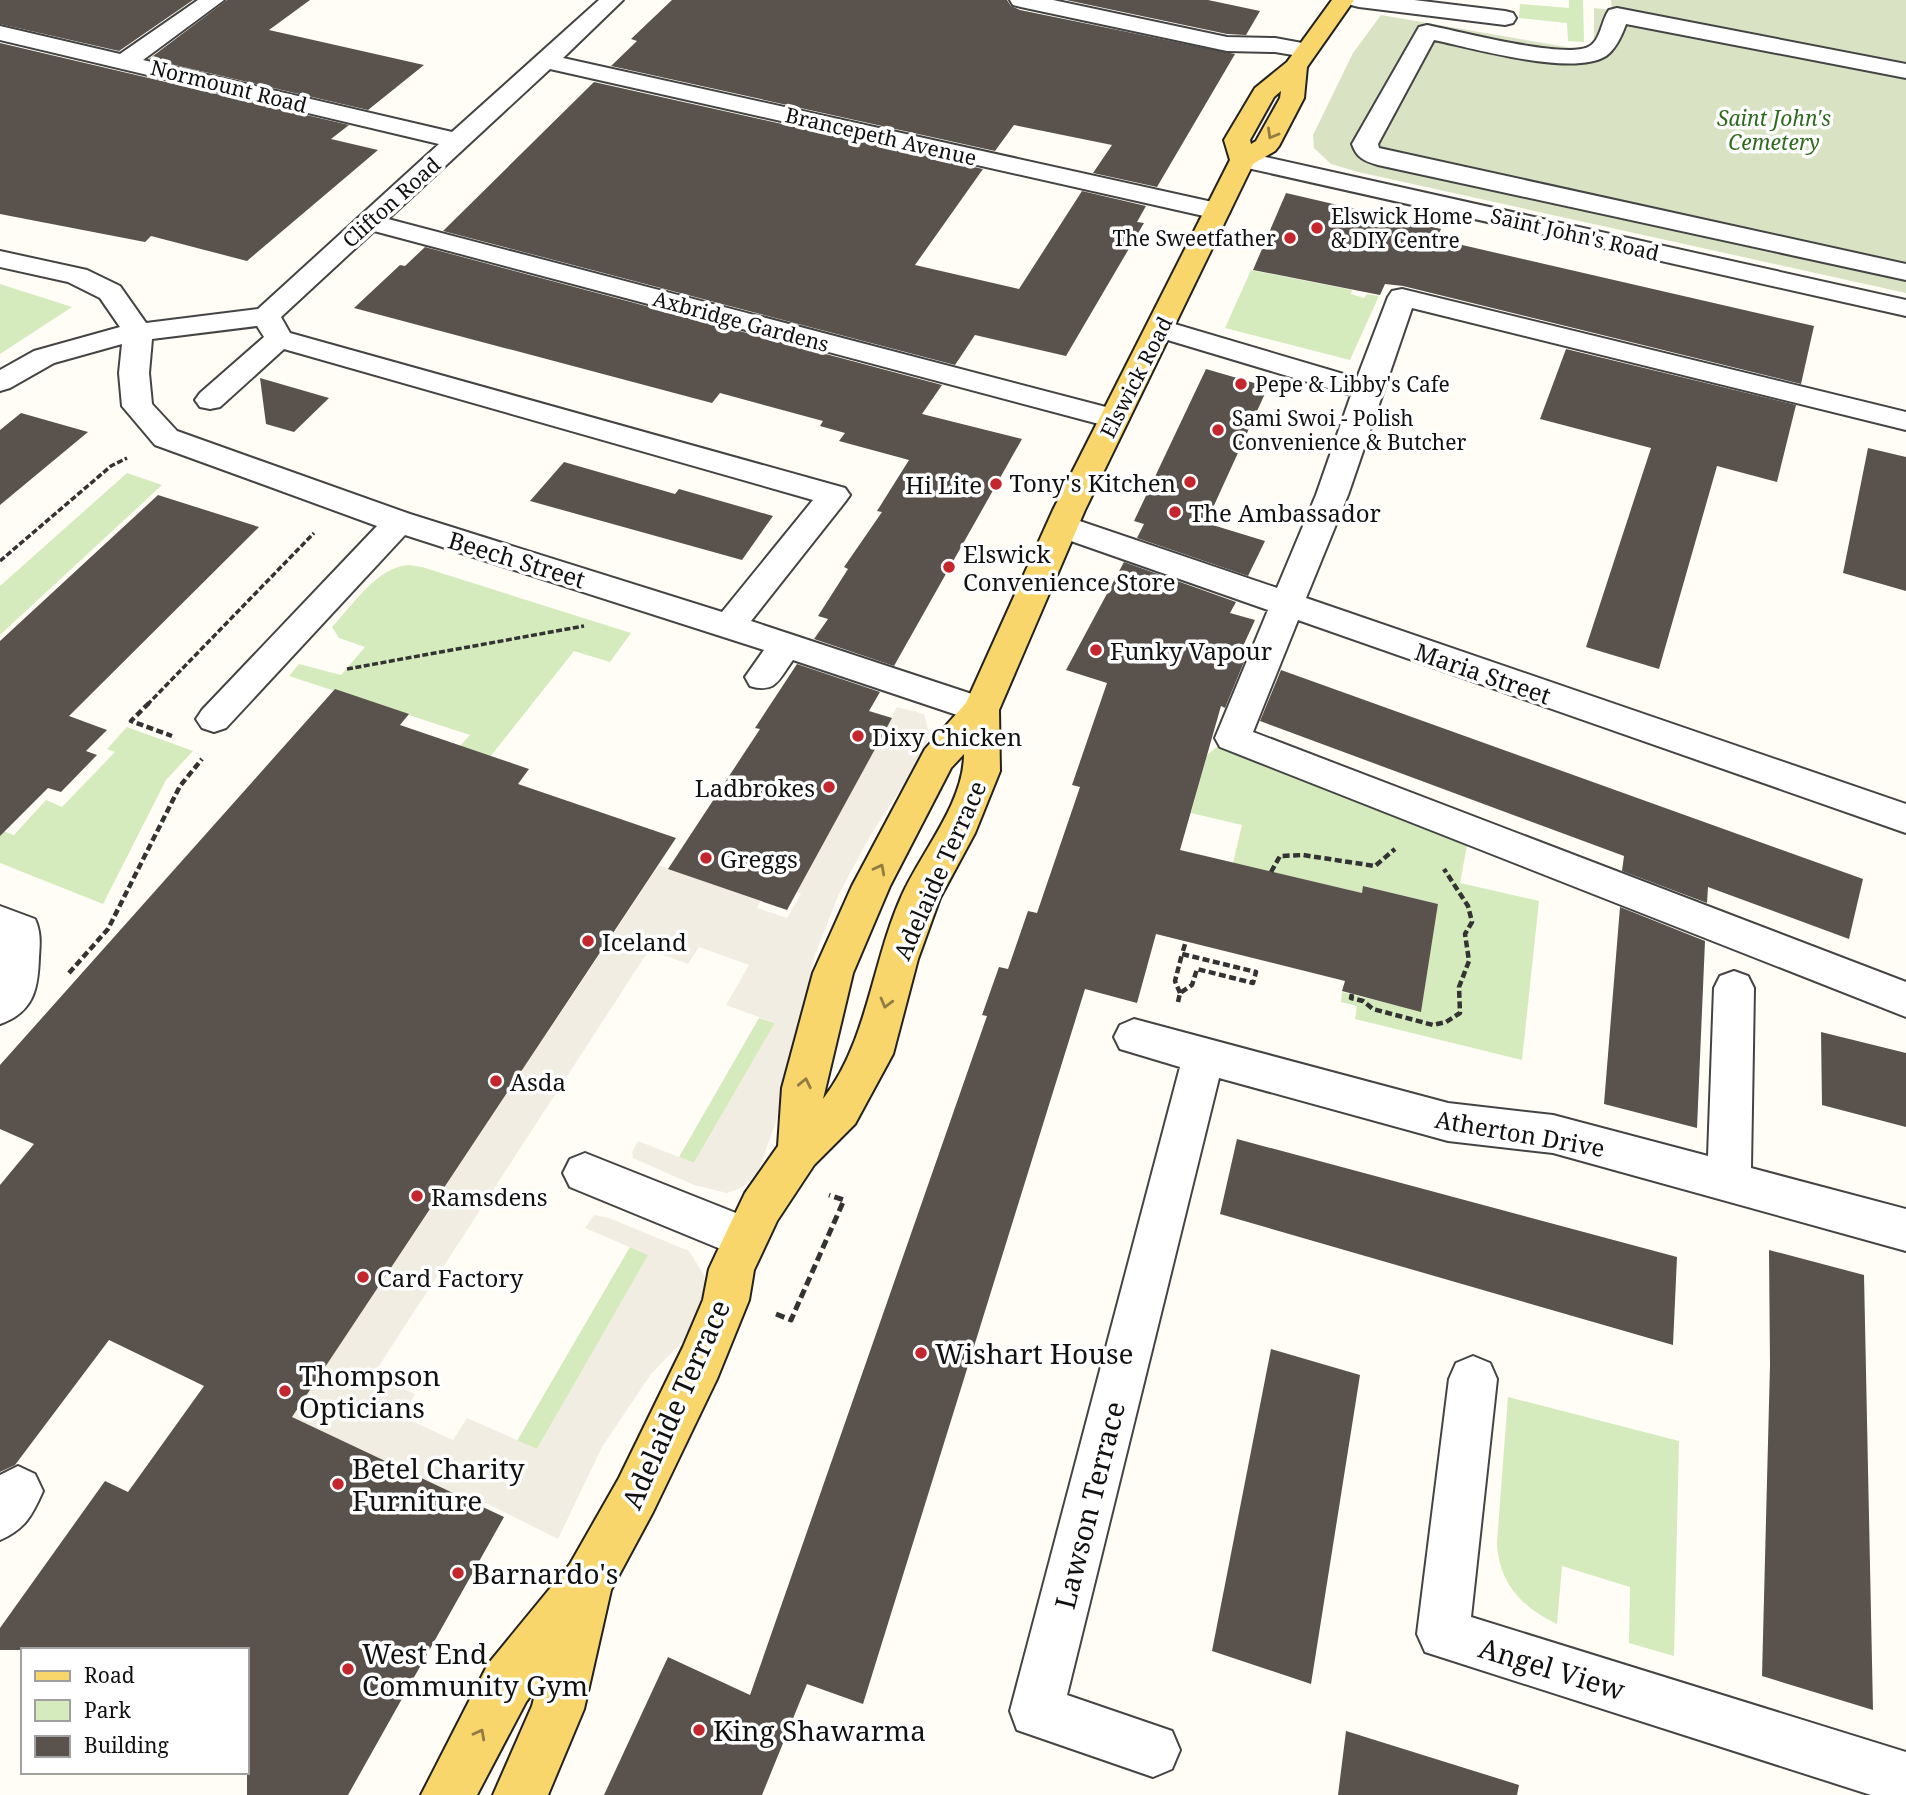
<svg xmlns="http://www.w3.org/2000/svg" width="1906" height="1795" font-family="'Noto Serif',serif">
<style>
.green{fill:#d5ebbd}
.cemetery{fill:#d9e3c4}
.plaza{fill:#f1ede2}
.building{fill:#5a524d}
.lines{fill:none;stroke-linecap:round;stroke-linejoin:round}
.minor-casing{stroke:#444;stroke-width:4}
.major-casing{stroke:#222;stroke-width:4}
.path-far2{stroke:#333;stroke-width:3.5;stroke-dasharray:6 2.5;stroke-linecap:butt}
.path-far1{stroke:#333;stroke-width:4.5;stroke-dasharray:7 3.5;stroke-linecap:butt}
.path{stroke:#333;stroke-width:5;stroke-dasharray:9 4.5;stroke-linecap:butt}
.minor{fill:#fff;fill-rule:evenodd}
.major{fill:#f9d66b;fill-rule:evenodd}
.oneway{stroke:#917d42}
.poi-dot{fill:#c4262e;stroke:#fff;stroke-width:2.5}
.labels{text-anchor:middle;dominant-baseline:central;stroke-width:7;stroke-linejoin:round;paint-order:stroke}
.far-street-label{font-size:21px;fill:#111;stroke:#fff}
.far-park-label{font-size:21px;font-style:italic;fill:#2f6b1f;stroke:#fff}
.far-poi-label{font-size:21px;fill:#111;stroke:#fff;text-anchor:start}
.poi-label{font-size:24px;fill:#111;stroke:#fff;text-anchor:start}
.street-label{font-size:24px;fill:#111;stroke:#fff}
.near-poi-label{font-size:28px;fill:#111;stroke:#fff;text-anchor:start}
.near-street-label{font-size:28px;fill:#111;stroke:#fff}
</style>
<rect width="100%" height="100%" fill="#fffdf5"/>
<path class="green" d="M1569 0H1583L1584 42 1568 41 1567 23 1519 18 1520 4 1569 8Z
M1251 270 1352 290 1351 294 1364 298 1367 294 1379 296 1350 360 1225 328Z
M0 284 72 307 0 354Z
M127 473 162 485 0 635V586Z
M408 565 422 567 631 633 610 662 574 651 490 757 460 746 470 735 289 676 299 664 341 675 365 647 339 638 332 627C353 605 376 568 408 565Z
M127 727 193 751 166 780 103 904 0 863V830L14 835 46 800 62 807 115 752 107 749Z
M1218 746 1468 840 1460 883 1539 901 1522 1060 1355 1019 1357 1006 1341 1002 1342 992 1421 1011 1438 904 1364 886 1362 893 1233 863 1242 825 1191 813 1207 755Z
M759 1018 775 1023 694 1163 679 1157Z
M630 1247 649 1255 537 1449 517 1441Z
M1508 1397 1679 1441 1674 1656 1629 1643 1630 1587 1562 1566 1557 1624C1522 1608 1498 1582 1497 1542Z"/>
<path class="cemetery" d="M1611 0H1906V293L1358 172 1331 164 1314 148 1313 135 1353 53 1381 15 1572 48 1586 47 1594 43V8L1612 10Z"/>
<path class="plaza" d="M897 707 924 714 929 733 924 754 870 836 839 894 815 954 785 1096 758 1172 743 1187 727 1193 694 1185 633 1158 632 1152 638 1141 694 1163 775 1023 726 1005 749 965 699 947 688 964 649 950 373 1375 415 1394 403 1417 453 1440 467 1418 537 1449 648 1255 585 1228 594 1215 609 1218 689 1251 704 1275 706 1296 701 1316 685 1339 651 1374 602 1447 558 1539 486 1503 483 1507 292 1417 659 865 760 901 757 908 787 918 801 894 797 892Z"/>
<path class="building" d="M0 0H193L119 51 0 24Z
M227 0H310L269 30 424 65 368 110 149 59Z
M672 0H1007L1011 6 1020 10 1235 54 1157 187 1093 173 1112 145 1014 125 995 151 611 66 637 41 631 39Z
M1066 0H1208L1260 11 1246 35 1227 34Z
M0 43 349 125 331 139 378 150 247 261 151 236 145 242 0 214Z
M594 82 983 169 915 265 1019 289 1082 191 1146 206 1137 222 1144 223 1066 356 975 335 955 365 443 231Z
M1286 193 1441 229 1436 239 1814 326 1801 384 1403 286 1385 284 1380 295 1253 270Z
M425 247 942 385 922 414 1022 439 894 666 814 639 828 619 818 616 848 569 844 567 882 512 877 511 909 460 839 441 845 433 820 426 823 421 720 393 712 403 354 308 400 265 405 266Z
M1566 349 1796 405 1777 482 1717 466 1659 669 1586 647 1651 448 1540 419Z
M1206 369 1268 387 1206 523 1265 541 1248 576 1137 538 1144 524 1134 521Z
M260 378 329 398 294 432 266 424Z
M21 413 88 432 0 505V430Z
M1868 448 1906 457V591L1843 573Z
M564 462 675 494 679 489 773 516 742 560 530 501Z
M158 495 259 527 69 716 107 730 86 751 97 755 61 792 48 788 0 836V641Z
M1124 562 1236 602 1230 613 1255 620 1239 655 1246 657 1225 708 1221 706 1180 850 1362 893 1363 886 1438 904 1421 1012 1342 991 1345 981 1156 934 1137 1003 1085 989 863 1704 807 1684 762 1795H604L668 1657 750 1695 987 1016 982 1015 999 967 1008 969 1028 911 1037 913 1080 787 1072 785 1107 683 1066 670Z
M797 664 880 692 869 711 892 718 787 910 668 869 760 729 755 728Z
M1281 670 1863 879 1849 939 1708 887 1707 903 1622 871 1624 856 1260 721Z
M335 689 409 714 400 725 529 769 518 784 676 838 292 1417 504 1517 348 1795H247V1650H0V1628L105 1481 128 1492 204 1386 109 1340 15 1465 0 1472V1185L34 1144 0 1129V1065Z
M1620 907 1705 941 1697 1128 1604 1104Z
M1821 1032 1906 1053V1127L1822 1105Z
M1237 1139 1677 1257 1673 1345 1220 1214Z
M1769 1250 1864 1275 1873 1710 1762 1676 1770 1365Z
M1271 1349 1360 1375 1311 1684 1212 1651Z
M1346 1731 1519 1785 1517 1795H1338Z"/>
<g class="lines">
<defs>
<path id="minor" d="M198 0H224L143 60 452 132 599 0H623L563 58 1226 205 1230 211 1226 217 1217 219 550 69 388 219 1125 412 1129 419 1125 426 1114 428 374 231 281 317 290 333 845 488 850 495 845 502 751 621 993 701 999 710 993 719 981 723 793 660C779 679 776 694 750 686L745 677 764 650 405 535 226 728 214 732 202 728 196 719 202 710 377 526 155 445 122 406 119 373 122 344 54 363 10 388 0 391V370L34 351 120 327 100 298 68 282 0 267V251L87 270 120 286 146 323 258 309 439 144 0 40V26L120 54ZM257 326 264 337 200 393 195 400 200 407 210 409 220 407 284 349 813 500 722 612 410 514 177 431 152 404 149 373 152 339Z
M1010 0H1053L1227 37 1275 38 1313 45 1317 50 1313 55 1305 57 1275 52 1227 51 1021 7 1013 5Z
M1348 0H1414L1505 11 1513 13 1516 18 1513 23 1505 25 1359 7 1351 5Z
M1617 8 1906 64V78L1626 24C1622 35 1616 49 1606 56 1573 77 1472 48 1434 40L1378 144 1379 148 1906 264V280L1378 165C1364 161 1357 158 1352 144L1419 27 1427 25C1458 31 1563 59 1588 47 1601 41 1601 21 1609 10Z
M1243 152 1906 300V316L1234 165 1230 160 1234 155Z
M1402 289 1906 412V430L1412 308 1348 495 1306 598 1906 804V833L1298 620 1253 732 1906 982V1017L1220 747 1215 738 1268 610 1051 534 1046 526 1051 518 1062 515 1277 588 1316 495 1351 395 1151 335 1147 329 1151 323 1161 320 1357 378 1388 297 1392 291Z
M0 906 35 919C41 932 40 943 39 957 38 989 34 1012 0 1024Z
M1734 971 1748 976 1754 988 1751 1168 1906 1209V1251L1553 1153 1448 1141 1219 1078 1067 1695 1172 1731 1180 1750 1172 1769 1153 1777 1017 1730 1010 1711 1180 1067 1120 1049 1114 1037 1120 1025 1134 1019 1448 1103 1553 1115 1708 1156 1714 988 1720 976Z
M585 1153 761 1223 767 1238 761 1253 745 1259 570 1187 563 1173 570 1159Z
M1473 1356 1490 1363 1497 1379 1471 1617 1906 1752V1795H1871L1425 1652 1417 1634 1449 1379 1456 1363Z
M18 1466 35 1474 43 1491C32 1516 25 1529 0 1540V1475Z"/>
<path id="major" d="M1332 0H1354L1307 67 1304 98 1279 146 1275 151 1253 164 1085 510 999 710 1000 771 975 833 940 898 918 959 893 1054 855 1124 814 1165 777 1221 754 1270 749 1300 717 1379 653 1512 611 1590 584 1709 548 1795H493L532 1706 537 1687 526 1702 477 1795H421L488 1664 570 1564 619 1478 683 1347 703 1300 709 1269 716 1254 745 1193 778 1146 782 1088 813 973 852 886 925 749 966 703 1053 510 1230 160 1224 140 1255 88 1287 62ZM1281 91 1280 98 1256 141 1251 144 1250 140 1274 97ZM964 754C964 803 922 851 902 895 872 961 868 1041 823 1099L853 973 890 886 951 768Z"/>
</defs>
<use href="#minor" class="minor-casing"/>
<use href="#major" class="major-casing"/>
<path class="path-far2" d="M0 561 111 466 127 458
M347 669 584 626
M147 705 314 533"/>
<path class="path-far1" d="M149 703 131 721 172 736
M1271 872 1280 856 1303 855 1375 866 1395 849
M69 973 108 929 180 786 202 759
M1180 993 1175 981 1182 954
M1352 994 1351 998 1363 1001 1373 1009 1433 1025 1446 1022 1460 1013 1459 987 1469 961 1465 934 1472 922 1468 906 1444 869
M1178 1002 1180 993 1192 985 1197 969 1253 983 1256 972 1182 954 1186 941"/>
<path class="path" d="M776 1314 791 1320 844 1200 829 1195"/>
<use href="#minor" class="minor"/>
<use href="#major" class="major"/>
</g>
<defs><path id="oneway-chevron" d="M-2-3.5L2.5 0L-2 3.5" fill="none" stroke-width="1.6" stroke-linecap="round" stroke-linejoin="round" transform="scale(1.75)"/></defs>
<g class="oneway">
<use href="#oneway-chevron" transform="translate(1272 134) rotate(120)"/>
<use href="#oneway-chevron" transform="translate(880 869) rotate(-62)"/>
<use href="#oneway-chevron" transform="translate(886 1003) rotate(105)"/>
<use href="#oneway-chevron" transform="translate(805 1083) rotate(-78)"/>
<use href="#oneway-chevron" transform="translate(480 1734) rotate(-62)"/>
</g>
<g class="poi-dot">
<circle cx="1317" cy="228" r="7"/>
<circle cx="1290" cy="238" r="7"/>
<circle cx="1241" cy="384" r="7"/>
<circle cx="1218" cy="430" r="7"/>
<circle cx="1190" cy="482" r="7"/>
<circle cx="996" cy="484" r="7"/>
<circle cx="1175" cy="512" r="7"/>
<circle cx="949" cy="567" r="7"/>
<circle cx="1096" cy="650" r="7"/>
<circle cx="858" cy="736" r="7"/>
<circle cx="829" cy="787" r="7"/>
<circle cx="706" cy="858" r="7"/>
<circle cx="588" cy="941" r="7"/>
<circle cx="496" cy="1081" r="7"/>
<circle cx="417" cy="1196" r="7"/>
<circle cx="363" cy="1277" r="7"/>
<circle cx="921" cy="1353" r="7"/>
<circle cx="285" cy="1391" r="7"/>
<circle cx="338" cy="1484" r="7"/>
<circle cx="458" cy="1573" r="7"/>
<circle cx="348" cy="1669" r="7"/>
<circle cx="699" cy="1730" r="7"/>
</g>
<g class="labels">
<g class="far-street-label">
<text transform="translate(229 86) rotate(14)">Normount Road</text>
<text transform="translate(881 136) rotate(13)">Brancepeth Avenue</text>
<text transform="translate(391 202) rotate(-42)">Clifton Road</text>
<text transform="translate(1575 234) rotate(13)">Saint John's Road</text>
<text transform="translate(741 321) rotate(15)">Axbridge Gardens</text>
<text transform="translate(1136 377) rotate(-63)">Elswick Road</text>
</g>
<g class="far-park-label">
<text x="1774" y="118">Saint John's<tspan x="1774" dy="24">Cemetery</tspan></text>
</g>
<g class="far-poi-label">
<text x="1331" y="216">Elswick Home<tspan x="1331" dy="24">&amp; DIY Centre</tspan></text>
<text x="1276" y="238" text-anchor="end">The Sweetfather</text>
<text x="1255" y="384">Pepe &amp; Libby's Cafe</text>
<text x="1232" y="418">Sami Swoi - Polish<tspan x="1232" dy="24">Convenience &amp; Butcher</tspan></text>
</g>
<g class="poi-label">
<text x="1176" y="482" text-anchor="end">Tony's Kitchen</text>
<text x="982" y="484" text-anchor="end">Hi Lite</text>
<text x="1189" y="512">The Ambassador</text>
<text x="963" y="553">Elswick<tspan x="963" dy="28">Convenience Store</tspan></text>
<text x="1110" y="650">Funky Vapour</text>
<text x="872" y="736">Dixy Chicken</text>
<text x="815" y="787" text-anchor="end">Ladbrokes</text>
<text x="720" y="858">Greggs</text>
<text x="602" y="941">Iceland</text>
<text x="510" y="1081">Asda</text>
<text x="431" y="1196">Ramsdens</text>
<text x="377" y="1277">Card Factory</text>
</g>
<g class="street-label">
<text transform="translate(517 559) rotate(17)">Beech Street</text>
<text transform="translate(1483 673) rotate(19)">Maria Street</text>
<text transform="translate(939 870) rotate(-66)">Adelaide Terrace</text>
<text transform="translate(1520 1133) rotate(10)">Atherton Drive</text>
</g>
<g class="near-poi-label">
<text x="935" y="1353">Wishart House</text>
<text x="299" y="1375">Thompson<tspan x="299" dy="32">Opticians</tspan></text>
<text x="352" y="1468">Betel Charity<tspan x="352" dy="32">Furniture</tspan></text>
<text x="472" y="1573">Barnardo's</text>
<text x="362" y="1653">West End<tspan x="362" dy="32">Community Gym</tspan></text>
<text x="713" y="1730">King Shawarma</text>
</g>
<g class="near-street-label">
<text transform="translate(675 1404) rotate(-66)">Adelaide Terrace</text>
<text transform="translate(1089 1505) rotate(-76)">Lawson Terrace</text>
<text transform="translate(1552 1668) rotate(17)">Angel View</text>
</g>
</g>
<rect x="21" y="1648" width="228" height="126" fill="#ffffff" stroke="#a0a0a0" stroke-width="2"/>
<rect x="35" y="1671" width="35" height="10" fill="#f9d66b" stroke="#a0a0a0" stroke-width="2"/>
<text x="84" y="1683" font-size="21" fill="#111111">Road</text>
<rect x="35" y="1700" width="35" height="21" fill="#d5ebbd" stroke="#a0a0a0" stroke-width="2"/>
<text x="84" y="1718" font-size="21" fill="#111111">Park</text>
<rect x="35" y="1736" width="35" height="21" fill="#5a524d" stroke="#a0a0a0" stroke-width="2"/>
<text x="84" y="1753" font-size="21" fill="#111111">Building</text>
</svg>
